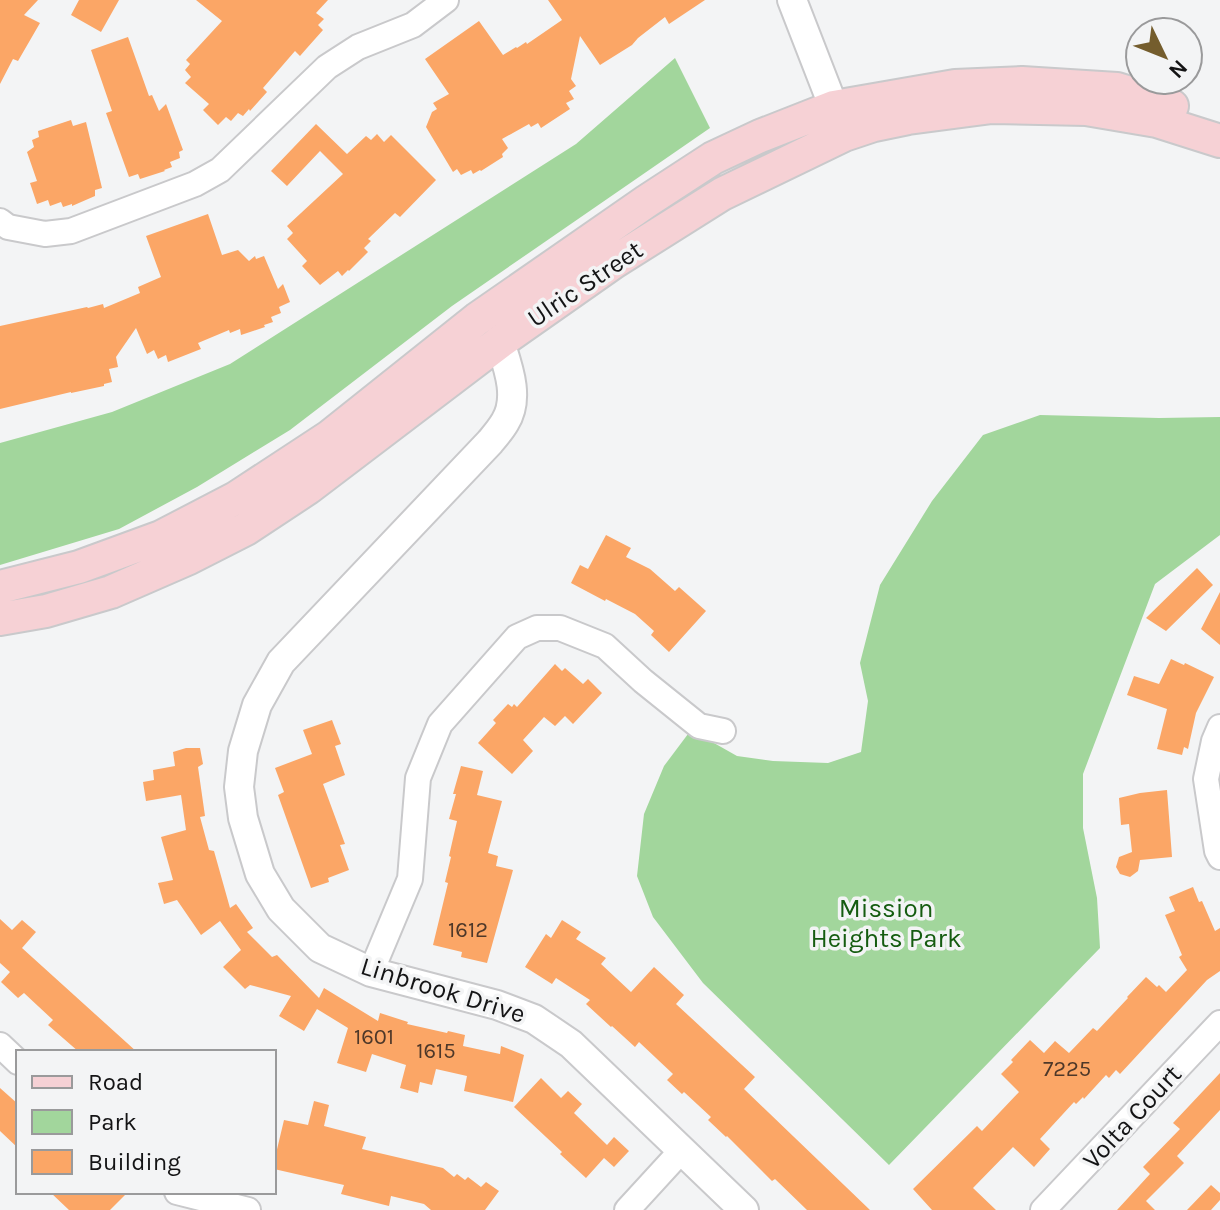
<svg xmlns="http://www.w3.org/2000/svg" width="1220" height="1210" font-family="Karla,sans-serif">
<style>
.green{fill:#a2d69c}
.building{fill:#fba666}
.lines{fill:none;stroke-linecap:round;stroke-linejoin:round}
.minor-casing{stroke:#c9c9cb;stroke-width:28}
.tertiary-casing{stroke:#c9c9cb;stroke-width:32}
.secondary-casing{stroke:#c9c9cb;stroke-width:36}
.minor{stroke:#fff;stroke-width:24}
.tertiary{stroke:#fff;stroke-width:28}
.secondary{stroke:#f6d1d5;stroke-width:32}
.labels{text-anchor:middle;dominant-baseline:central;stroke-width:7;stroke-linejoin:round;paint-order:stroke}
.number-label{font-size:22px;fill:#4e3829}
.street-label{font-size:26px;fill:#141415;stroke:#f3f4f5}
.park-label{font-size:26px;fill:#155c10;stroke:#f3f4f5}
</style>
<rect width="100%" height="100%" fill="#f3f4f5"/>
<path class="green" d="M675 58 710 128 452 306 290 430 197 487 119 529 0 565V443L112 412 230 364 576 144Z
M1040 415 1159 418 1220 417V535L1155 584 1083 774V828L1097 898 1100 948 889 1165 703 983 653 917 637 876 644 814 664 766 691 730 737 756 773 761 828 763 861 752 868 701 860 663 880 585 932 501 983 435Z"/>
<path class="building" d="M0 0H38L24 15 40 23 18 61 13 59 0 84Z
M79 0H119L101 32 71 15Z
M196 0H328L316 13 324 19 318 25 323 30 307 48 300 56 295 51 263 88 267 92 250 111 249 109 243 116 238 113 231 121 226 117 218 125 203 110 209 104 185 83 191 77 185 70 190 64 186 60 222 21Z
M548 0H705L669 24 665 17 638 38 632 45 600 65 580 36 571 79 576 86 569 91 574 99 566 103 570 109 541 128 538 123 531 127 529 124 502 139 508 148 502 154 503 157 481 171 480 170 473 174 471 170 461 175 457 169 453 172 426 127 432 112 437 109 433 103 449 94 425 59 479 21 503 55 516 47 517 48 526 42 527 44 562 20Z
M128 37 149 96 152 95 159 111 166 104 183 150 179 152 180 158 170 162 172 167 164 170 165 171 140 179 138 174 129 177 106 113 112 111 91 50Z
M71 120 73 126 86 122 102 188 95 190V196L72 206V204L63 207 61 202 50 206 48 200 37 204 30 183 37 181 27 152 34 147 32 140 39 137 38 131Z
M316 124 347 154 366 136 371 140 377 134 384 142 391 135 436 180 400 217 395 213 368 239 371 241 364 248 368 252 349 271 348 270 342 276 338 271 320 285 302 266 307 261 287 239 293 233 287 226 343 174 320 151 287 186 271 171Z
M208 214 222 255 238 250 249 261 255 256 256 259 264 256 278 289 283 284 290 302 279 307 281 313 271 317 273 322 264 325 265 327 241 335 240 329 230 333 229 330 198 343 201 349 168 362 166 355 158 359 154 350 147 354 136 328 116 357 118 367 109 369 112 382 104 384V386L71 393V392L0 409V326L87 307 88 308 103 304 104 308 140 293 138 287 161 277 146 236Z
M606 535 631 548 626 557 650 569 675 591 679 587 706 611 669 652 651 635 654 631 635 614 606 599 605 601 571 583 580 565 588 569Z
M1197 568 1213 585 1166 631 1146 618Z
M1220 592V645L1201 629Z
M1171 659 1184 665 1185 663 1214 677 1196 713 1188 749 1184 747 1182 755 1157 749 1167 709 1127 695 1134 676 1159 684Z
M555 664 562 671 565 668 583 684 588 679 602 693 573 724 565 716 555 726 544 717 523 740 533 751 512 774 478 743 496 723 493 720 508 704 512 707 514 704 517 707Z
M332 720 341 744 335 746 345 775 323 784 345 844 340 845 349 870 328 878 329 882 311 888 278 795 284 792 275 768 312 754 303 730Z
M186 748H200L203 764 198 767 205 816 200 817 209 850 214 851 230 908 236 904 253 928 247 932 272 957 277 955 319 998 324 988 378 1021 380 1013 408 1022 407 1024 447 1033 448 1031 465 1035 463 1046 500 1054 501 1046 524 1055 513 1102 464 1091 467 1076 436 1069 432 1085 420 1082 418 1093 400 1088 406 1065 372 1054 366 1072 337 1063 348 1028 317 1009 304 1031 279 1016 291 996 250 985 245 989 223 967 241 950 220 921 201 935 177 900 164 904 158 883 173 880 161 837 186 830 181 795 146 801 143 782 154 780 153 770 175 766 173 752Z
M461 766 483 771 477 795 502 801 488 853 498 856 496 866 513 870 487 963 461 957 462 952 433 945 448 883 445 882 451 857 449 856 457 821 449 819 456 794H453Z
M1167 790 1172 857 1140 860 1138 871 1130 877 1120 874 1116 867 1119 857 1132 852 1129 824 1121 825 1119 798 1140 793Z
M1193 887 1199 902 1202 901 1215 931 1220 928V971L1207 980 1120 1074 1116 1070 1109 1078 1106 1075 1084 1099 1083 1097 1076 1104 1074 1102 1040 1139 1050 1149 1034 1167 1013 1147 973 1188 996 1210H932L913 1189 977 1126 982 1131 1019 1092 1001 1074 1013 1062 1011 1060 1030 1040 1044 1053 1055 1041 1069 1053 1093 1028 1097 1031 1128 998 1127 997 1146 977 1157 987 1159 985 1166 992 1187 970 1179 957 1182 955 1165 915 1175 911 1169 897Z
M0 919 12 930 22 920 36 932 22 948 137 1052H79L48 1025 53 1020 24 993 18 998 1 982 10 972 0 963Z
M562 920 581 932 576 939 606 958 601 964 631 992 654 967 684 995 676 1004 755 1077 744 1089 870 1210H807L775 1179 772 1181 727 1136 726 1137 708 1120 711 1117 684 1092 682 1094 667 1080 673 1074 639 1042 635 1047 612 1026 611 1027 586 1004 590 1000 556 978 552 984 525 967 546 934 551 938Z
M1220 1073V1110L1177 1156 1184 1163 1146 1201 1155 1210H1117L1150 1174 1143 1167 1180 1129 1173 1123Z
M541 1078 561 1098 568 1091 582 1104 574 1113 607 1145 614 1137 629 1151 614 1167 604 1158 586 1178 560 1154 562 1152 514 1107Z
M0 1088 18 1104V1148L0 1131Z
M314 1101 329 1105 324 1126 366 1137 362 1149 443 1168 454 1177 457 1174 465 1180 468 1177 481 1187 486 1182 499 1191 485 1210H431L424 1204 391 1196 389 1206 341 1194 344 1185 274 1169V1162L284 1120 308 1125Z
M1211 1185 1220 1193V1200L1211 1210H1187Z
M50 1192H128L110 1210H69Z"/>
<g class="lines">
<defs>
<path id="minor" d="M0 221 8 227 45 234 71 231 195 184 220 170 327 67 358 47 413 25 446 0
M1220 727 1214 741 1206 779 1217 851 1220 857
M371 972 410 879 418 778 440 724 517 637 537 628H560L605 646 643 681 699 726 723 731
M0 1045 18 1062
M177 1192 248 1210
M627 1210 682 1150
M1043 1210 1220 1023"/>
<path id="tertiary" d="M792 0 841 126
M500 342C508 367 520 398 505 422 501 429 495 436 490 442L281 662 257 705 243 751 239 787 243 818 260 874 281 909 320 948 371 972 497 1005 534 1019 571 1044 744 1210"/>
<path id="secondary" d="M0 587 79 567 161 537 236 498 329 437 477 319 647 201 713 158 760 136 834 107 955 86 1022 83 1117 89 1172 106
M0 619 46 611 111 592 189 558 246 529 308 488 500 342 614 262 722 194 844 135 874 125 908 118 992 107 1086 109 1157 121 1220 141"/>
</defs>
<use href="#minor" class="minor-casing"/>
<use href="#tertiary" class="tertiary-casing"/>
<use href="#secondary" class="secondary-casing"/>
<use href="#minor" class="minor"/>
<use href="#tertiary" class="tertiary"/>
<use href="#secondary" class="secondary"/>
</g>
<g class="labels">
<g class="number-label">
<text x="468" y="930">1612</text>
<text x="374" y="1037">1601</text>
<text x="436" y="1051">1615</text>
<text x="1067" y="1069">7225</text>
</g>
<g class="street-label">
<text transform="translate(585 284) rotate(-34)">Ulric Street</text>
<text transform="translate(443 990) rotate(17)">Linbrook Drive</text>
<text transform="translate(1132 1117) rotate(-47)">Volta Court</text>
</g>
<g class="park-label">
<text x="886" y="908">Mission<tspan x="886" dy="30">Heights Park</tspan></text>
</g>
</g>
<rect x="16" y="1050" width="260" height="144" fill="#f3f4f5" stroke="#9a9a9b" stroke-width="2"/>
<rect x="32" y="1076" width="40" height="12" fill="#f6d1d5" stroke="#9a9a9b" stroke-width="2"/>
<text x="88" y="1090" font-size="24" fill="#141415">Road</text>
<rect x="32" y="1110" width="40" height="24" fill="#a2d69c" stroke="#9a9a9b" stroke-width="2"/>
<text x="88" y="1130" font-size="24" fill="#141415">Park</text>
<rect x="32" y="1150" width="40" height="24" fill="#fba666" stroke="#9a9a9b" stroke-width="2"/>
<text x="88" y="1170" font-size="24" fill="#141415">Building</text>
<g transform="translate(1164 56) rotate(133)"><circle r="38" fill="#f3f4f5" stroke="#9a9a9b" stroke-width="2"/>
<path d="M0-6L14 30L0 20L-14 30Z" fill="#745d2d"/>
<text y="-12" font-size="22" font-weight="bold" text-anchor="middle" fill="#141415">N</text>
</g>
</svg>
